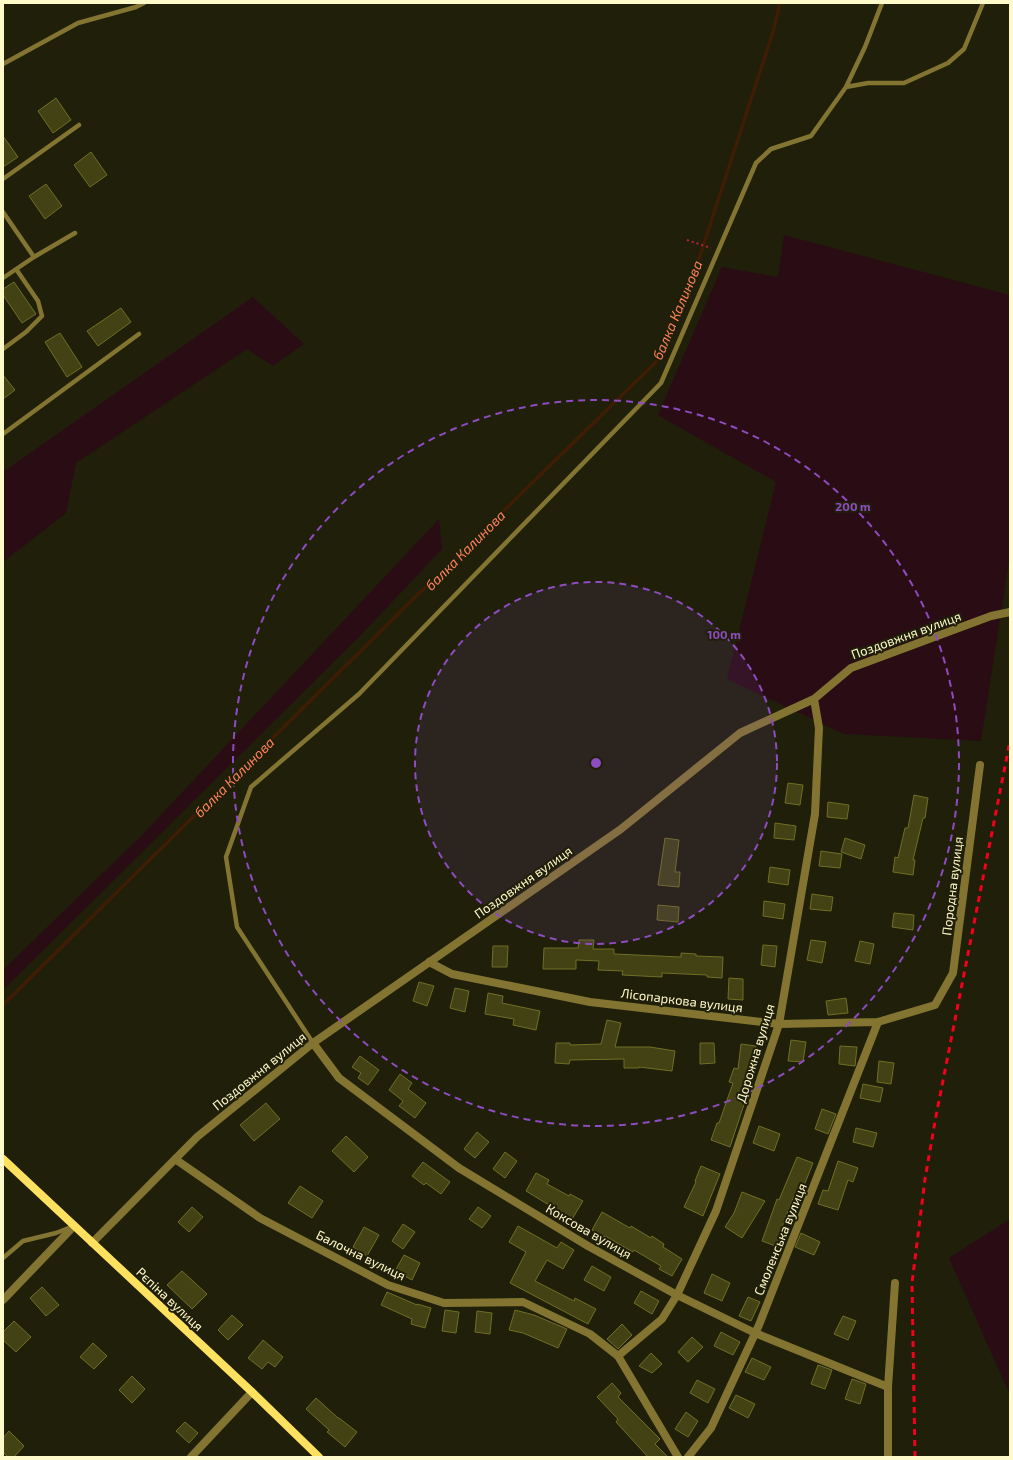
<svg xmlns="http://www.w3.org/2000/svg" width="1013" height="1460" font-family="'Exo 2',sans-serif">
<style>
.green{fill:#2a0d14}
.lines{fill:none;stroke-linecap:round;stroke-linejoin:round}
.stream{stroke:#3e1d04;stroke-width:3.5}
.building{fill:#424215;stroke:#706f24}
.path{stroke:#ba224b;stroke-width:2;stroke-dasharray:2 3;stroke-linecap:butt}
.lane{stroke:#837531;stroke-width:4.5}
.street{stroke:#837531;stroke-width:8}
.secondary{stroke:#ffe160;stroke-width:8}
.rail{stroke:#f4001b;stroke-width:3;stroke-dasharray:6 5;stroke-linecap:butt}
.ring{fill:none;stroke:#8f4bc0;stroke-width:2;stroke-dasharray:7 5}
.labels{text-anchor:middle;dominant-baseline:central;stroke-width:4;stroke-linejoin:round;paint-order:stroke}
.street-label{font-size:13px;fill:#fffac9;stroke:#1f1f0a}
.water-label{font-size:14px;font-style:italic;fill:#ff8157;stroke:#1f1f0a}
.centre{fill:#8f4bc0;stroke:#1f1f0a;stroke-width:2}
.ring-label{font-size:12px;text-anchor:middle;font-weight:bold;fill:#8f4bc0;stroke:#1f1f0a;stroke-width:4;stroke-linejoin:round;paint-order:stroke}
</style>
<rect width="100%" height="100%" fill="#1f1f0a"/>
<path class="green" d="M784 235 1010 295V555L981 741 844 734 727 679 776 482 658 415 722 267 778 277Z
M253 297 304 344 273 366 247 349 76 463 66 513 3 562V472Z
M439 519 442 549 359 637 4 989 3 988V970L143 834Z
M1010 1219V1395L949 1258Z"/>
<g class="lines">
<path class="stream" d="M3 1005 400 612 656 362 694 274 773 32 780 3"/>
</g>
<path class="building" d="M56 98 71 120 53 133 38 111Z
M3 136 18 157 3 167Z
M91 152 107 175 90 187 74 165Z
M46 184 62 206 45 219 29 196Z
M14 282 36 314 22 323 3 295V289Z
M121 308 131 322 98 346 87 331Z
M60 333 82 367 67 377 45 342Z
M3 375 15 390 3 399Z
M788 783 803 785 800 805 785 803Z
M914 795 928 798 925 818H923L913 860H915L913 875 893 872 895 857 898 858 905 828H908Z
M828 802 849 805 847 819 827 817Z
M775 823 796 826 794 840 774 838Z
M665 838 679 840 675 872H680L679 887 658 885Z
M845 838 865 845 861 859 841 852Z
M821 851 842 854 840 868 819 866Z
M770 867 790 870 788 885 768 882Z
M812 894 833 897 831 911 810 909Z
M764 901 785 904 783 919 763 916Z
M658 905 679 907 678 922 657 920Z
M894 913 914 915 913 930 892 927Z
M579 940H594L593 949H614V954L681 957V953L696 954V956L723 957 722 978 707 977V975L662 973V977L622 975 623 971 598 970 599 961 576 960V969H543L544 948H578Z
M811 940 826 942 822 963 807 960Z
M860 941 874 944 870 964 855 961Z
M763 945 777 946 775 967 761 965Z
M493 946H508L507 967H492Z
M729 978 743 979V1000L728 999Z
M419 982 434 986 427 1006 413 1001Z
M455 988 469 991 465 1012 450 1008Z
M488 993 503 996 502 1003 540 1011 536 1030 513 1025 514 1019 485 1014Z
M846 998 848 1013 828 1015 826 1001Z
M607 1020 621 1023 615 1047H650L675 1051 672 1071 639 1067V1068H624V1059L570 1060 569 1064 555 1063 556 1043H570V1045L601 1044Z
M791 1040 806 1042 803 1062 788 1061Z
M700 1043H714L715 1063 700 1064Z
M741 1044 756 1046 754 1074 730 1147 711 1140 717 1123H719L733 1083 729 1082 734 1068 738 1069Z
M840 1046 857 1047 855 1066 839 1064Z
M360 1056 379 1070 368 1085 358 1078 361 1073 352 1067Z
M879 1061 894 1063 891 1084 877 1082Z
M400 1074 412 1083 408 1089 426 1103 415 1118 399 1106 403 1101 389 1090Z
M863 1084 883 1088 880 1102 860 1098Z
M266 1103 280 1119 254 1141 240 1125Z
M822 1109 836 1114 828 1134 815 1129Z
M759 1126 780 1134 774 1151 753 1143Z
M856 1128 877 1133 873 1147 853 1142Z
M477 1132 489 1142 475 1158 464 1149Z
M346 1136 368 1157 354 1172 332 1151Z
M505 1152 517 1161 505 1178 493 1169Z
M797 1157 813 1163 799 1198 794 1196 780 1232 788 1235 781 1248 762 1241 777 1199 779 1200Z
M838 1161 858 1168 853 1182 848 1180 838 1210 818 1204 823 1190 828 1191Z
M423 1162 450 1182 441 1194 426 1183 424 1185 412 1176Z
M701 1166 720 1174 703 1216 684 1207 696 1182 695 1181Z
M536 1173 549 1180 547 1184 569 1196 570 1194 583 1201 572 1219 526 1191Z
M300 1186 323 1201 312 1218 288 1203Z
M742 1192 765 1201 742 1238 725 1227 734 1213Z
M192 1207 203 1217 189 1232 178 1222Z
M478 1207 491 1216 482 1228 469 1219Z
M602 1212 630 1228 631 1226 651 1238 652 1236 664 1244 663 1247 682 1259 672 1276 659 1269 661 1266 634 1250 633 1252 605 1236 604 1237 592 1230Z
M403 1224 415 1232 403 1249 392 1241Z
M518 1226 557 1248 561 1242 574 1250 563 1269 547 1260 535 1281 574 1301 575 1298 596 1309 588 1324 510 1283 526 1252 509 1242Z
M364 1227 379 1235 367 1256 353 1247Z
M801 1233 820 1242 814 1255 795 1247Z
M404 1255 420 1263 412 1280 395 1271Z
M592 1266 611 1277 604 1291 584 1280Z
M182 1271 207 1294 192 1309 167 1285Z
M712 1274 730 1283 722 1301 704 1293Z
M42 1287 59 1305 46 1316 30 1298Z
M641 1291 659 1301 652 1314 634 1303Z
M387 1292 417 1305V1304L431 1308 425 1328 411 1324 412 1319 381 1305Z
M748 1297 760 1302 751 1321 739 1316Z
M445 1310 459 1312 456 1333 442 1331Z
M515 1310 534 1315 567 1329 558 1348 523 1333 509 1330Z
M477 1311 492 1313 490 1334 475 1332Z
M232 1315 243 1325 228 1340 218 1330Z
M843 1316 856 1321 848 1340 834 1334Z
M14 1321 31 1337 16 1352 3 1340V1332Z
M622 1324 632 1335 618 1349 607 1339Z
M721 1332 740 1342 733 1355 714 1346Z
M692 1337 703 1347 688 1362 678 1352Z
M263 1340 283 1357 275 1367 268 1362 262 1369 248 1358Z
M93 1343 107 1356 94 1369 80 1357Z
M651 1353 662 1364 652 1373 639 1366Z
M752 1358 771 1367 764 1380 745 1372Z
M818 1365 832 1370 825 1389 811 1384Z
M132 1376 145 1389 132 1403 119 1390Z
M852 1379 866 1384 860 1404 845 1399Z
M697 1380 715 1389 708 1403 690 1393Z
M612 1383 621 1393 618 1397 660 1439 655 1444 668 1457H648L616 1422 618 1419 597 1397Z
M736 1395 755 1404 748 1418 729 1408Z
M316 1398 338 1418H339L357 1432 345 1447 327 1432 329 1430 306 1409Z
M686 1412 698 1421 688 1437 675 1429Z
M185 1422 198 1433 189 1443 176 1431Z
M9 1431 24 1446 14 1457H8L3 1452V1438Z"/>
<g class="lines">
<path class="path" d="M687 240 711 248"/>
<path class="lane" d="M3 64 78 23 136 7 144 3
M846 87 868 83H904L948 63 964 49 983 3
M3 179 79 125
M3 212 34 257
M3 278 34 257 75 233
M3 349 26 332 42 316 38 301 16 269
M3 434 139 334
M313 1043 237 927 226 857 251 787 359 694 661 383 756 163 771 149 811 136 846 87 865 47 882 3
M3 1258 23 1241 56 1233 71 1227"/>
<path class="street" d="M429 962 452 974 590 1002 779 1024 878 1022 935 1005 953 973 980 765
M313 1043 339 1078 459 1168 588 1246 677 1295 755 1333 888 1387
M175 1159 260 1218 388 1285 444 1303 523 1302 590 1334 618 1356 678 1457
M92 1243 197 1137 313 1043 621 829 740 733 814 699 851 668 991 616 1010 612
M3 1300 74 1226
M618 1356 662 1319 677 1295 716 1211 779 1024 815 814 819 728 814 699
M191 1457 252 1392
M688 1457 711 1428 759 1325 878 1022
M888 1457V1387L895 1283"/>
<path class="secondary" d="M3 1159 252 1392 319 1457"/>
<path class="rail" d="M915 1457 912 1283 925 1179 936 1116 1010 741"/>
</g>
<circle cx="596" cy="763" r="181" fill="#8f4bc0" fill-opacity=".12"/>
<g class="ring">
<circle cx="596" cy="763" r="181"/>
<circle cx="596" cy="763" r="363"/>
</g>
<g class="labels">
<g class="street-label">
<text transform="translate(906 635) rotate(-20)">Поздовжня вулиця</text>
<text transform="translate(523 882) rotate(-35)">Поздовжня вулиця</text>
<text transform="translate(952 886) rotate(-83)">Породна вулиця</text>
<text transform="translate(682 1000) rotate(7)">Лісопаркова вулиця</text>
<text transform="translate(755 1053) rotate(-73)">Дорожна вулиця</text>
<text transform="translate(259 1071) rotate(-39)">Поздовжня вулиця</text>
<text transform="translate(589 1231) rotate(30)">Коксова вулиця</text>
<text transform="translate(780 1239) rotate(-68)">Смоленська вулиця</text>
<text transform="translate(361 1255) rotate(26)">Балочна вулиця</text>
<text transform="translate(170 1299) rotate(43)">Рєпіна вулиця</text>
</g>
<g class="water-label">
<text transform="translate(677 310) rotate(-67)">балка Калинова</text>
<text transform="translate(465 550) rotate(-45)">балка Калинова</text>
<text transform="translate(234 777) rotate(-45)">балка Калинова</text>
</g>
</g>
<circle cx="596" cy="763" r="6" class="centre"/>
<g class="ring-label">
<text x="853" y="511">200 m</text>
<text x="724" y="639">100 m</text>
</g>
<rect width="1013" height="1460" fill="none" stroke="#fffac9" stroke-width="8"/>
</svg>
